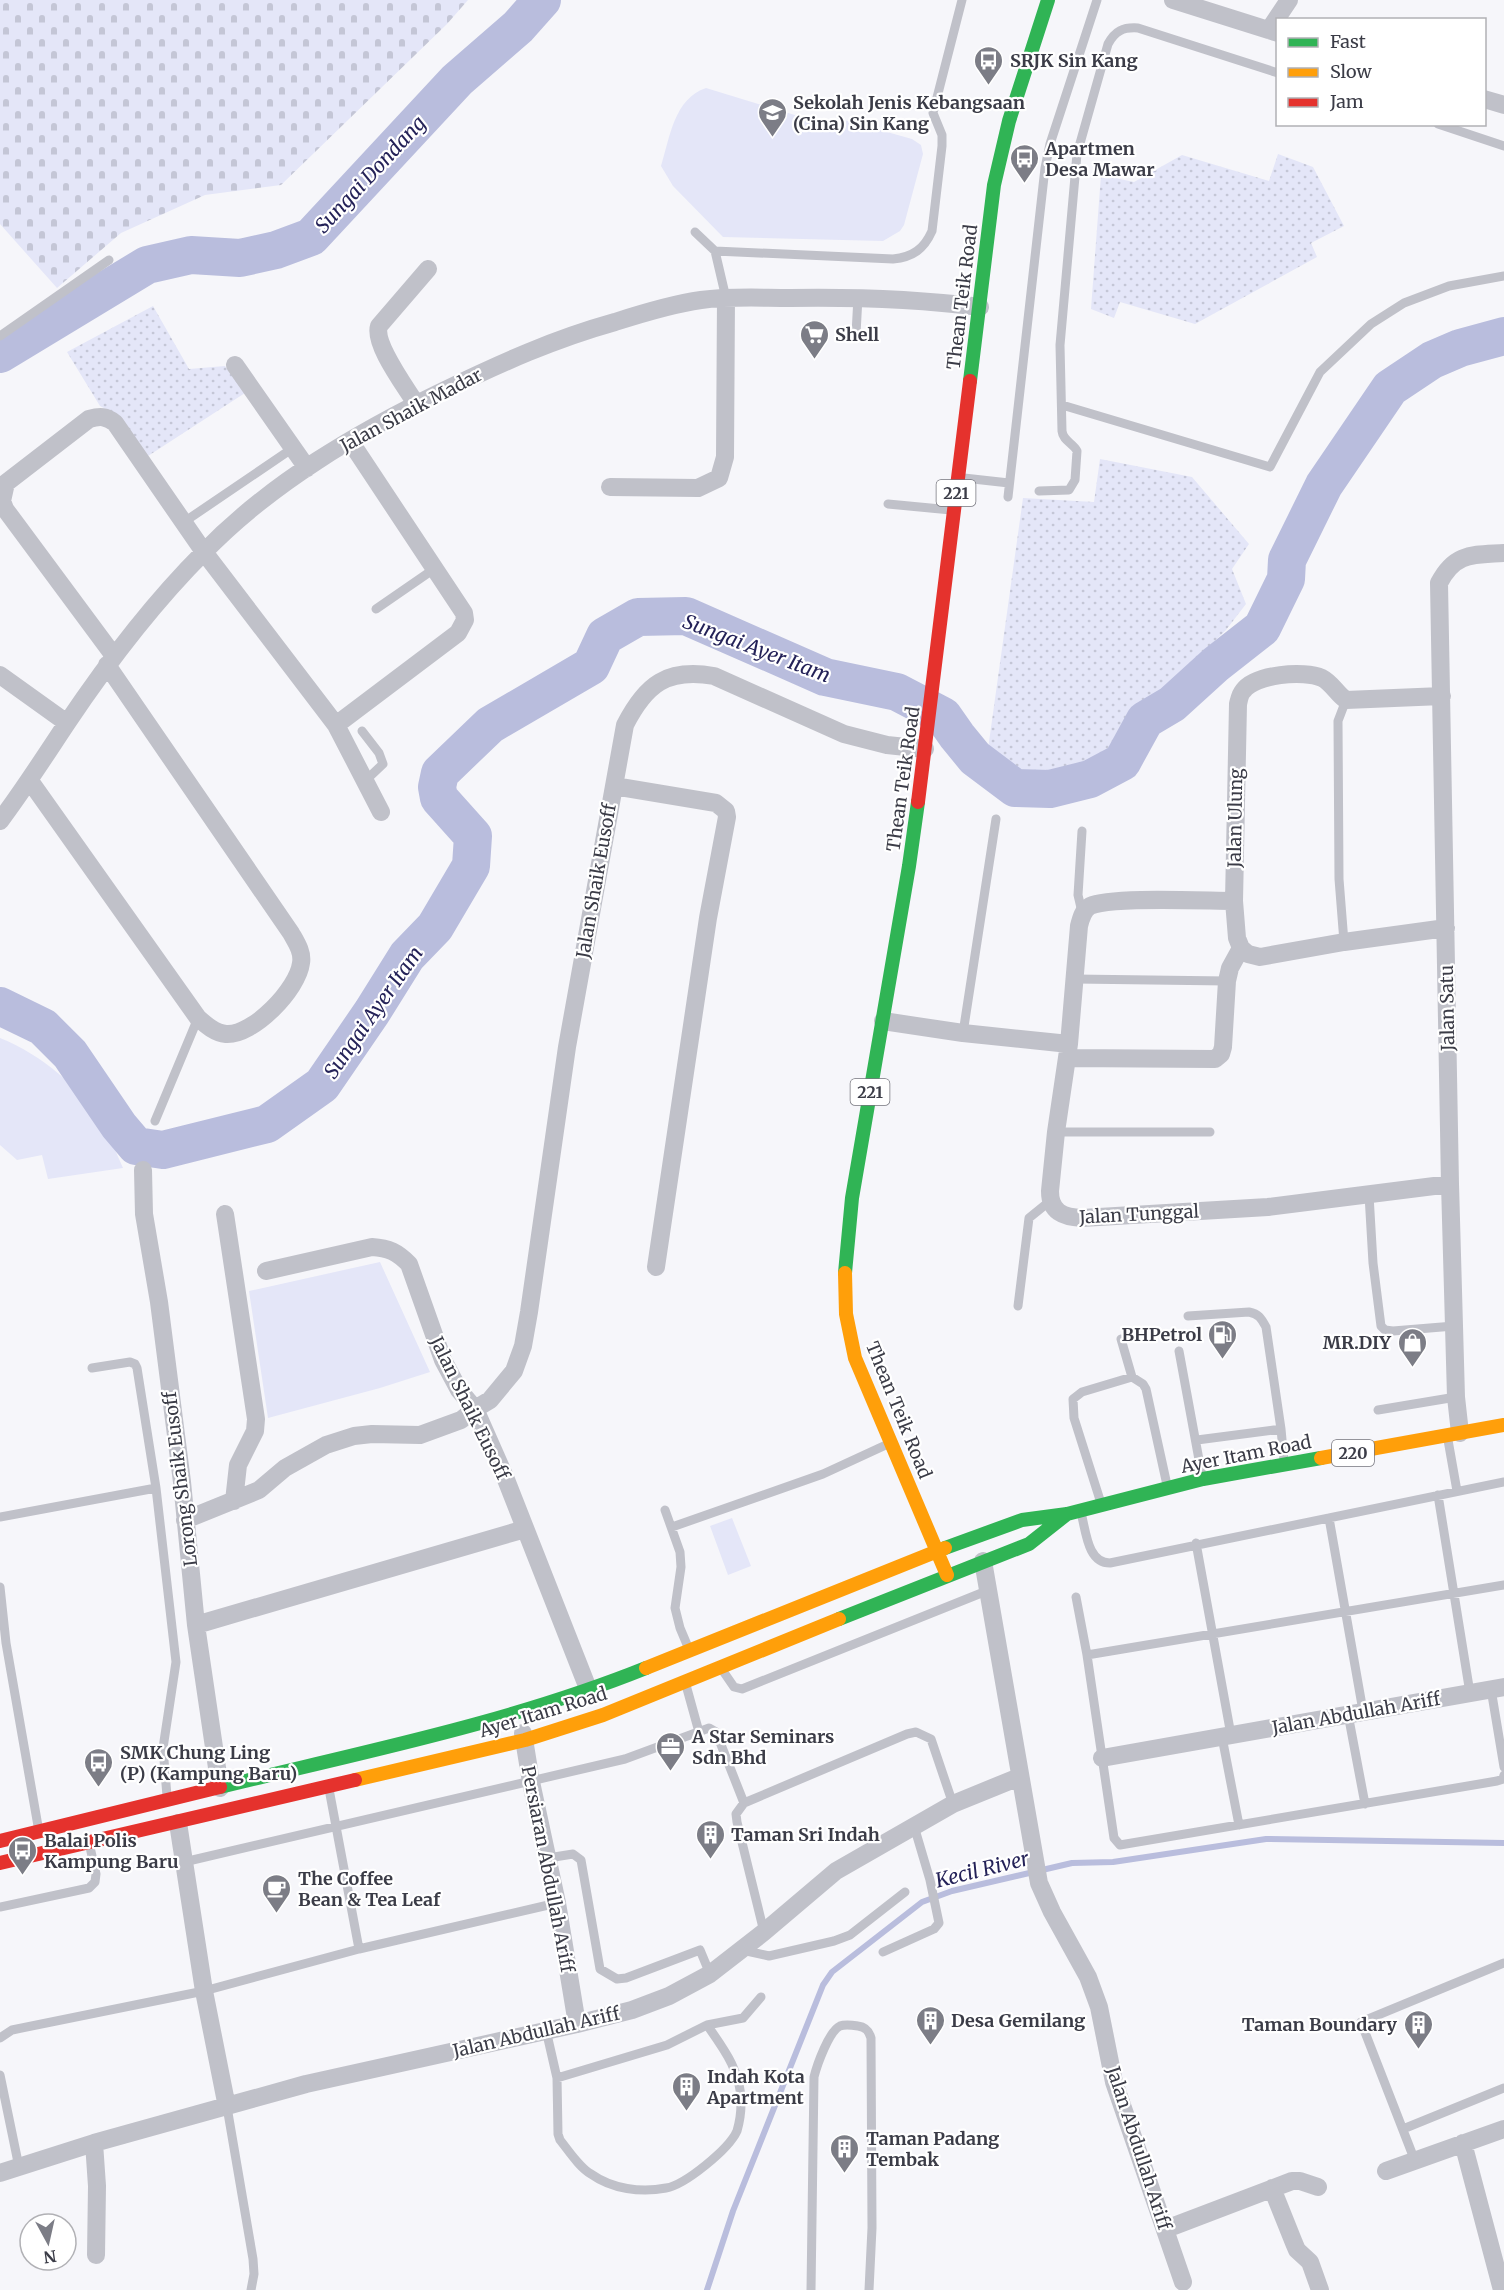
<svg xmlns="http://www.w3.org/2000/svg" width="1504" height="2290" font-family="Merriweather,serif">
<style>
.green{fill:url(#green-dots)}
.cemetery{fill:url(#cemetery-stones)}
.pitch{fill:#e4e6f8}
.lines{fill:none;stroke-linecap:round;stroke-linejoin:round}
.stream{stroke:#b9bddd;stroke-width:6}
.river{stroke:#b9bddd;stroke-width:38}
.lane{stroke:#c0c1c9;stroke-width:9}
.street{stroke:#c0c1c9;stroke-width:18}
.fast{stroke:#30b455;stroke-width:14}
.slow{stroke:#ff9f0a;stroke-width:14}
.jam{stroke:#e5322d;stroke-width:14}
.labels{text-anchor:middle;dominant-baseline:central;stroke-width:4.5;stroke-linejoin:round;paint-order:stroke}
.shield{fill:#fff;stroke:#76767e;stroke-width:1.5}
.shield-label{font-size:16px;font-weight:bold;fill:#3b3c47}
.poi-label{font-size:18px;font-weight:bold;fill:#3b3c47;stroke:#fff;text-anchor:start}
.street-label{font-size:18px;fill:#3b3c47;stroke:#fff}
.water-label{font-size:20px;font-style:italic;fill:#242258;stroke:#fff}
</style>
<defs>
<pattern id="green-dots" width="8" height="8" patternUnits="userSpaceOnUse" patternTransform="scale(1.5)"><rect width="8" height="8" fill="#e4e6f8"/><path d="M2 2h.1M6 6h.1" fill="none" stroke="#c4c6d6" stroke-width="1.8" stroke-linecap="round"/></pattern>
<pattern id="cemetery-stones" width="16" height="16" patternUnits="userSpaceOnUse" patternTransform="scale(1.5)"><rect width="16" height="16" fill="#e4e6f8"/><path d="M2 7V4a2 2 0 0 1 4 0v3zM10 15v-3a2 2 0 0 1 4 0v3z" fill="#c4c6d6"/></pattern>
</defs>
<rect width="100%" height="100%" fill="#f6f6fa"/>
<path class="green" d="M1278 154 1313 167 1344 226 1311 243 1317 257 1195 324 1120 302 1114 318 1091 309 1101 175 1134 182 1182 155 1269 181Z
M153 306 189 369 225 366 245 393 148 456 117 415 100 406 67 352Z
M1100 459 1192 477 1249 544 1232 569 1246 604 1226 630 1174 681 1132 708 1114 747 1078 764 1054 771 1019 773 988 749 1023 498 1094 502Z"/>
<path class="cemetery" d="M0 0H468L447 24 281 185 205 195 121 233 57 288 0 224Z"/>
<path class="pitch" d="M706 88 834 127 837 118 912 139 921 145 923 154 904 225 900 231 883 241 723 237 673 186 661 166C670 137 674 99 706 88Z
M0 1038C42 1055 80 1087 104 1126 111 1139 117 1155 123 1168L48 1179 42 1155 17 1160 0 1145Z
M380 1262 430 1372 380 1388 268 1418 249 1291Z
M732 1518 751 1566 728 1575 710 1526Z"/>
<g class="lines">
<path class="stream" d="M707 2290 733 2211 823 1985 832 1972 922 1902 952 1891 1072 1863 1113 1862 1266 1839 1504 1843"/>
<path class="river" d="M0 354 147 265 191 255 240 258 276 250 311 237 457 80 518 27 542 0
M0 1006 43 1027 70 1054 119 1126 136 1146 163 1150 267 1124 322 1085 372 1012 407 956 435 927 471 866 473 836 439 798 437 787 440 773 490 725 591 666 605 636 638 617 686 616 825 677 897 692 943 716 957 736 975 758 1015 788 1050 789 1090 779 1122 762 1145 720 1172 704 1216 664 1262 628 1286 579 1287 560 1324 485 1390 388 1432 360 1460 348 1504 336"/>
<path class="lane" d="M1438 124 1504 146
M695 232 715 251
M726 298 715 251 893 259C913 257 924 249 932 231L942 146V135L933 113 962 0
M856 334 858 297
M0 336 109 260
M1062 405 1270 467 1320 372 1371 324 1404 303 1449 286 1504 276
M964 478 1009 483
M1039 491 1069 490 1075 480 1077 451C1073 443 1063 441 1062 431L1060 345 1077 154 1108 44C1115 31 1123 27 1138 28L1278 73
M1008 497 1045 168 1050 144 1097 0
M888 504 951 510
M184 522 293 448
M376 609 434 569
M362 731 379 753 383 764 364 782
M1082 912 1078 895 1082 831
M1344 942 1339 879 1338 721 1346 700
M1075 979 1227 981
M963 1033 996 819
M155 1121 198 1018
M1056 1132H1210
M1369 1195 1373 1263 1381 1326 1385 1330 1393 1331 1454 1326
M1018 1306 1029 1218 1050 1201
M1188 1316 1249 1312C1259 1314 1261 1318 1266 1327L1281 1429
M1121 1339 1132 1377
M1179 1351 1202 1476
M92 1368 130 1362 135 1364 137 1368 156 1488 176 1662 163 1748 167 1796
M1378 1410 1456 1397
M1197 1440 1281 1429 1284 1461
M1448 1440 1457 1491
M1438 1495 1470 1693
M1100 1500 1074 1418 1073 1399 1082 1392 1132 1377 1143 1384 1146 1389 1167 1485
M665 1510 680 1552 681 1567 675 1608 680 1628 688 1647
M1081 1513C1086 1530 1087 1563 1110 1563L1504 1482
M0 1517 156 1488
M1329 1518 1363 1711
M672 1527 823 1474 888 1444
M1196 1543 1231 1735
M0 1587 6 1643 38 1826
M1076 1597 1087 1655 1114 1838 1120 1845 1497 1781 1503 1779 1504 1775
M1087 1655 1504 1585
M723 1671 734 1687 742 1689 989 1590
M686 1685 699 1732
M1491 1689 1504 1767
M1348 1714 1365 1804
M1222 1737 1239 1825
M329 1789 359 1949
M548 1858 573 1854 581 1860 600 1969 617 1979 626 1978 700 1950 710 1974
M184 1862 625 1759 709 1728 716 1732 744 1803
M0 1907 89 1888 95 1882 96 1874 90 1847
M764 1932 737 1822 736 1814 744 1803 907 1734 916 1732 931 1739 953 1804
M742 1950 769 1956 834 1941 850 1935 905 1892
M883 1952 934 1929 939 1923 930 1880 914 1826
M546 2030 557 2078 558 2134 560 2140C569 2151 579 2167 591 2174 612 2189 641 2193 666 2188 685 2185 729 2149 737 2131 739 2124 741 2112 741 2104 742 2073 724 2049 707 2025
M0 2038 12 2030 204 1991 359 1949 557 1903
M0 2075 19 2167
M557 2078 667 2045 707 2025 743 2018 761 1997
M227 2107 253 2259 254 2274 251 2290
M1403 2129 1504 2088
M1415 2161 1361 2022 1504 1963
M811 2290 814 2077C817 2065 829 2031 840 2026 845 2024 852 2025 858 2026 866 2027 869 2031 871 2038L872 2228 869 2290"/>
<path class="street" d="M1173 0 1278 33
M1269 30 1289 0
M1484 99 1504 105
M235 365 307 468
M416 404C406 387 373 344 379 326L428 269
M610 487 698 488 719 478 725 457 726 298
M114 656 5 509 2 501 6 483 89 419C100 416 106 416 115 423L204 552 336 725 381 812
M0 675 67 723
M1442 696 1346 700C1337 694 1332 683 1322 678 1304 670 1255 674 1243 691 1240 694 1239 700 1238 704L1234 901 1237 938 1241 948 1248 954 1260 957 1344 942 1446 928
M336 725 458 633 465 620 464 613 350 441
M30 781 198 1018C206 1025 215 1033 226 1034 253 1036 298 989 301 963 303 952 296 942 291 933L107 665
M614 786 716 803 726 811 727 817 708 918 656 1267
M0 821C24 789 45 756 67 723 108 662 152 604 204 552 271 483 358 432 445 390 501 363 554 339 615 322 643 313 672 304 701 300 731 296 761 298 790 298 854 297 917 299 980 307
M1234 901C1206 901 1110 896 1090 906 1083 910 1081 918 1079 926L1069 1044 1056 1132 1050 1191C1050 1212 1063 1217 1082 1218L1268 1207 1450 1184
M883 1021 963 1033 1069 1044
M1067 1058 1215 1059 1221 1054 1223 1047 1227 981 1230 968 1241 948
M143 1170 144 1214 159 1302 182 1482 196 1625 220 1788
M225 1214 256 1419 255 1431 238 1465 234 1501
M266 1271 372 1247C389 1248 397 1252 409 1264L443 1360 459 1390 475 1409 505 1477 589 1691
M1460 1433 1456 1397 1450 1184 1439 583C1455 552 1473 555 1504 553
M185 1520 259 1490 285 1468 326 1445 354 1436 372 1434 420 1435 461 1420 475 1409 490 1400 514 1371 523 1346 529 1312 567 1047 625 725C646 684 667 668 714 676L844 734 887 745 925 749
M983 1561 1039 1883 1052 1912 1088 1977 1099 2007 1114 2082 1183 2282
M196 1625 525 1529
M523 1733 531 1782 557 1903 577 2024
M1102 1758 1504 1687
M178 1823 204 1991 227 2107
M94 2143 97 2186 96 2255
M1463 2143 1502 2290
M1386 2171 1504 2129
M0 2173 94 2143 306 2084 577 2024 632 2010 669 1996 710 1974 764 1932 836 1871 953 1804 1019 1777
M1272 2188 1294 2243 1297 2250 1310 2262 1320 2290
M1166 2229 1292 2181H1300L1318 2187"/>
<path class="fast" d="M970 381 994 185 1009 121 1048 0
M845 1273 852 1198 909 866 918 802
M945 1548 1022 1520 1067 1514 1203 1479 1321 1458
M839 1619 1029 1544 1067 1514
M220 1787C363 1752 509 1723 646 1668"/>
<path class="slow" d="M845 1273 846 1314 855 1358 947 1575
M1321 1458 1504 1425
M646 1668 945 1548
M355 1780 525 1740 603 1715 839 1619"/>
<path class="jam" d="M918 802 970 381
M0 1841 220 1787
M0 1863 355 1780"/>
</g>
<defs>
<symbol id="bus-pin" viewBox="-11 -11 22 30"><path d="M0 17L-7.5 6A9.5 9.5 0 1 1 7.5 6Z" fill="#7c7d86" stroke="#fff"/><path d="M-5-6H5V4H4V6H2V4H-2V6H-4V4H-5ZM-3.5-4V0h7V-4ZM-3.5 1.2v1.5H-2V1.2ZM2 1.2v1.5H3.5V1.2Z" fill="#fff"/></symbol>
<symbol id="school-pin" viewBox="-11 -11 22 30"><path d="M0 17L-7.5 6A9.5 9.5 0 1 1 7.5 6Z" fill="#7c7d86" stroke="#fff"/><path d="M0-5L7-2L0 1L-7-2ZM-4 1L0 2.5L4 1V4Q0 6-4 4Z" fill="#fff"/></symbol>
<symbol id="supermarket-pin" viewBox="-11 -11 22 30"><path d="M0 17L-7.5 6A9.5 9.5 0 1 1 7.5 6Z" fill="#7c7d86" stroke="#fff"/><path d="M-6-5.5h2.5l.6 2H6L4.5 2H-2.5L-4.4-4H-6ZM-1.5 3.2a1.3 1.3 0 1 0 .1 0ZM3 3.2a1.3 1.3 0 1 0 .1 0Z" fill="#fff"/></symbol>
<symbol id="fuel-pin" viewBox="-11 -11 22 30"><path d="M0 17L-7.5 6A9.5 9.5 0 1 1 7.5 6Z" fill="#7c7d86" stroke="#fff"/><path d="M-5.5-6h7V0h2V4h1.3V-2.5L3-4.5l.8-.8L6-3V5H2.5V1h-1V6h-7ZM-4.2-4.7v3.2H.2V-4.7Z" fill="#fff"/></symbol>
<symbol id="shop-pin" viewBox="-11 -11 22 30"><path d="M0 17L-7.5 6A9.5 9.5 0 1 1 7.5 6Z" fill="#7c7d86" stroke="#fff"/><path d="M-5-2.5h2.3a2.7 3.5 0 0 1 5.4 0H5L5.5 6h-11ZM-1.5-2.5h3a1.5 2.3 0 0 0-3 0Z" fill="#fff"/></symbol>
<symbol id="office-pin" viewBox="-11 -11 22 30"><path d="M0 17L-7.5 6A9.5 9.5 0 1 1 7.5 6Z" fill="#7c7d86" stroke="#fff"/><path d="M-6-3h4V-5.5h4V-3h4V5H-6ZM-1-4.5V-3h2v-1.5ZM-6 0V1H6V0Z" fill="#fff"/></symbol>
<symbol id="building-pin" viewBox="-11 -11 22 30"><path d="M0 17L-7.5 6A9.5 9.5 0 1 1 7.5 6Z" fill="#7c7d86" stroke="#fff"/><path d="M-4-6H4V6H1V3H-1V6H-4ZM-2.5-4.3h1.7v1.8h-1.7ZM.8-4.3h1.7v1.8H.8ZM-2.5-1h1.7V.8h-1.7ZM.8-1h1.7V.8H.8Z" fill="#fff"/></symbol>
<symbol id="cafe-pin" viewBox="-11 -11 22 30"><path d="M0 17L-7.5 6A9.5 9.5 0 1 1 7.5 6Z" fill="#7c7d86" stroke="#fff"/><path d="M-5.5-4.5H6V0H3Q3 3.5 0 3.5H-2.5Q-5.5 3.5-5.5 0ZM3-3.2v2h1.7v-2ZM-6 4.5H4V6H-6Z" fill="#fff"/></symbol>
</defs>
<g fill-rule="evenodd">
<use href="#bus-pin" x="972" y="44" width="33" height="45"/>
<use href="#school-pin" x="756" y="96" width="33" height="45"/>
<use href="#bus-pin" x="1008" y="142" width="33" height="45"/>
<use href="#supermarket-pin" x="798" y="318" width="33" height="45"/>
<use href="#fuel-pin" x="1206" y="1318" width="33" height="45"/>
<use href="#shop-pin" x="1396" y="1326" width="33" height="45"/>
<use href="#office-pin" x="654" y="1730" width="33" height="45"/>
<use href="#bus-pin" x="82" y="1746" width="33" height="45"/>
<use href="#building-pin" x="694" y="1818" width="33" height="45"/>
<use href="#bus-pin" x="6" y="1834" width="33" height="45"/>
<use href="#cafe-pin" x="260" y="1872" width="33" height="45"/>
<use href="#building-pin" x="914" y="2004" width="33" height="45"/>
<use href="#building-pin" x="1402" y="2008" width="33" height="45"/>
<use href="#building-pin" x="670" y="2070" width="33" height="45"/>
<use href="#building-pin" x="828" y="2132" width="33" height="45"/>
</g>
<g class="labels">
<g class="shield">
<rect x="936.5" y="480" width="39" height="26" rx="4.5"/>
<rect x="850.5" y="1079" width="39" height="26" rx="4.5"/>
<rect x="1332" y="1440" width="42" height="26" rx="4.5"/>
</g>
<g class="shield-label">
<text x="956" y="493">221</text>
<text x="870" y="1092">221</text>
<text x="1353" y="1453">220</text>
</g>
<g class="poi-label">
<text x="1010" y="60">SRJK Sin Kang</text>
<text x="793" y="102">Sekolah Jenis Kebangsaan<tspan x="793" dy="21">(Cina) Sin Kang</tspan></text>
<text x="1045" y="148">Apartmen<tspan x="1045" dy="21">Desa Mawar</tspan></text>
<text x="835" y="334">Shell</text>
<text x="1202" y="1334" text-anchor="end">BHPetrol</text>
<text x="1391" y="1342" text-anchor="end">MR.DIY</text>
<text x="692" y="1736">A Star Seminars<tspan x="692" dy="21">Sdn Bhd</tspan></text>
<text x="120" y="1752">SMK Chung Ling<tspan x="120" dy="21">(P) (Kampung Baru)</tspan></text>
<text x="731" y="1834">Taman Sri Indah</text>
<text x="44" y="1840">Balai Polis<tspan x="44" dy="21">Kampung Baru</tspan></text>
<text x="298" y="1878">The Coffee<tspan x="298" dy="21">Bean &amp; Tea Leaf</tspan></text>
<text x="951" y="2020">Desa Gemilang</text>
<text x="1397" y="2024" text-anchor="end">Taman Boundary</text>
<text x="707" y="2076">Indah Kota<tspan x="707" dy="21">Apartment</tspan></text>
<text x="866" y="2138">Taman Padang<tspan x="866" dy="21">Tembak</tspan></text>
</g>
<g class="street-label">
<text transform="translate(962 297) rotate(-83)">Thean Teik Road</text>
<text transform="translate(411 410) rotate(-28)">Jalan Shaik Madar</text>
<text transform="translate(903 779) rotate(-82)">Thean Teik Road</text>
<text transform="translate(1235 818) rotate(-89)">Jalan Ulung</text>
<text transform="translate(596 881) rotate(-80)">Jalan Shaik Eusoff</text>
<text transform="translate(1447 1008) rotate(-91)">Jalan Satu</text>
<text transform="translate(1139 1214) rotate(-3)">Jalan Tunggal</text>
<text transform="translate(470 1408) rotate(64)">Jalan Shaik Eusoff</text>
<text transform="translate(899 1410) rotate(68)">Thean Teik Road</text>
<text transform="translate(1246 1454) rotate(-11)">Ayer Itam Road</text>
<text transform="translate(180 1479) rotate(-97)">Lorong Shaik Eusoff</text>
<text transform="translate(543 1712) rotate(-17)">Ayer Itam Road</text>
<text transform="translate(1356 1713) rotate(-10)">Jalan Abdullah Ariff</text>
<text transform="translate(548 1869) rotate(79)">Persiaran Abdullah Ariff</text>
<text transform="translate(536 2032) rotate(-13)">Jalan Abdullah Ariff</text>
<text transform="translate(1139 2148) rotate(72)">Jalan Abdullah Ariff</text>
</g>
<g class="water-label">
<text transform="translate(370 174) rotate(-47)">Sungai Dondang</text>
<text transform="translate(757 648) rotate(21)">Sungai Ayer Itam</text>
<text transform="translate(373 1012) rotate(-55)">Sungai Ayer Itam</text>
<text transform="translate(982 1869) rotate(-14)">Kecil River</text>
</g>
</g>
<rect x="1276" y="18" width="210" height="108" fill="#ffffff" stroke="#b1b1b5" stroke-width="1.5"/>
<rect x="1288" y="38" width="30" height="9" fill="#30b455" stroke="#b1b1b5" stroke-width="1.5"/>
<text x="1330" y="48" font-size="18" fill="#3b3c47">Fast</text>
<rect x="1288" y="68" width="30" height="9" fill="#ff9f0a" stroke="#b1b1b5" stroke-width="1.5"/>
<text x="1330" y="78" font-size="18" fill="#3b3c47">Slow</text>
<rect x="1288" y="98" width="30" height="9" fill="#e5322d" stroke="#b1b1b5" stroke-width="1.5"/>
<text x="1330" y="108" font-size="18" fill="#3b3c47">Jam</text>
<g transform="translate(48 2242) rotate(172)"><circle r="28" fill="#ffffff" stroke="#b1b1b5" stroke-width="1.5"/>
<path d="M0-4.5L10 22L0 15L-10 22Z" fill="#7c7d86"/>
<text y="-9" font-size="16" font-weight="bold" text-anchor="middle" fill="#3b3c47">N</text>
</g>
</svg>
